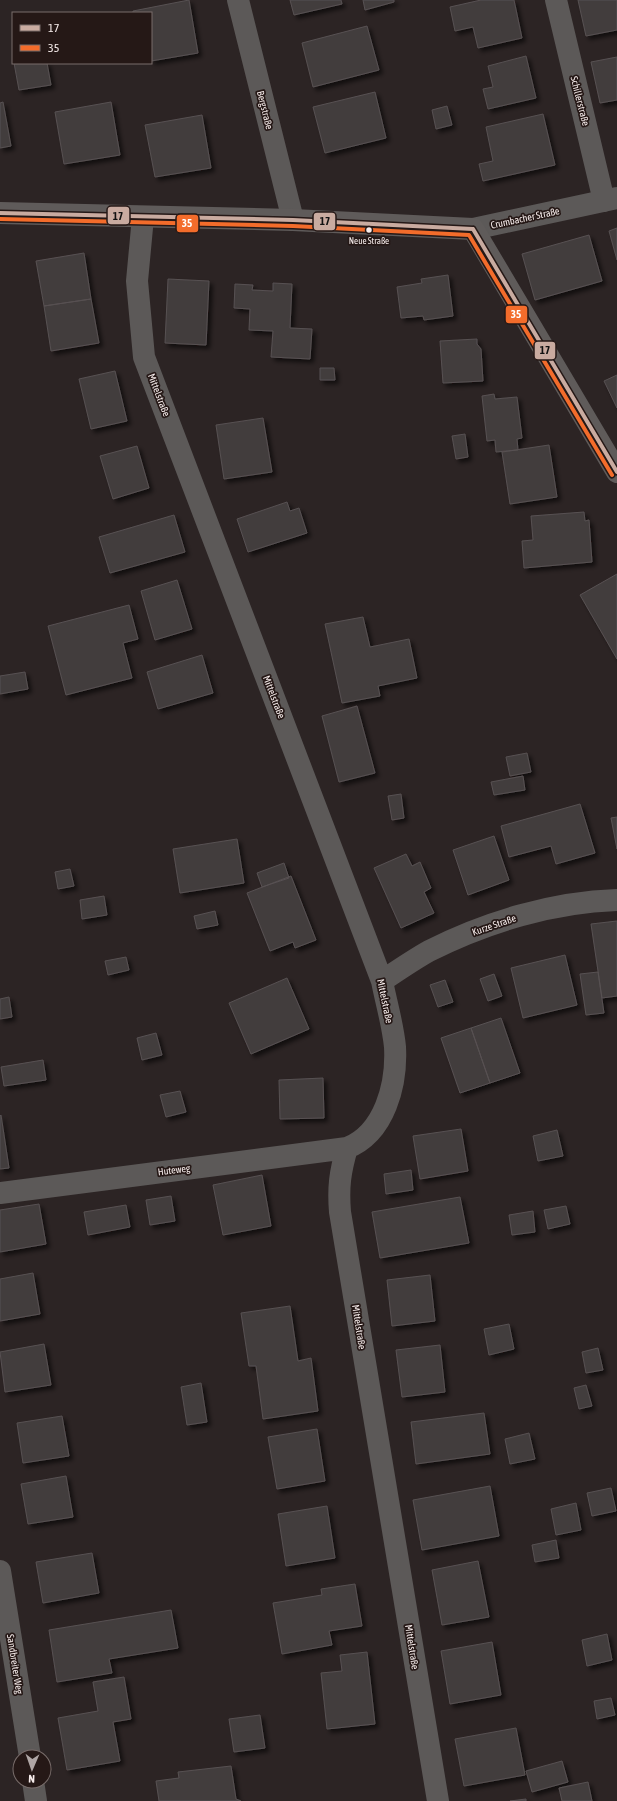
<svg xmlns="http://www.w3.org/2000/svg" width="617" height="1801" font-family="'Asap Condensed',sans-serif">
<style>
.building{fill:#433d3e;stroke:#575152;filter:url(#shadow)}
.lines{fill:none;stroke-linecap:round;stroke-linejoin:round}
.street{stroke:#5c5958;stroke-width:22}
.secondary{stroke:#5f5b5a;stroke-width:22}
.bus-1-casing{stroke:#251816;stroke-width:7}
.bus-2-casing{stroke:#251816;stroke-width:7}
.bus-1{stroke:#c9aba0;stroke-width:4}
.bus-2{stroke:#f36c2b;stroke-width:4}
.bus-dot{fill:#f6eceb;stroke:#251816;stroke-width:1.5}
.labels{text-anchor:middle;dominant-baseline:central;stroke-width:3.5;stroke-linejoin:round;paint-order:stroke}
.bus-label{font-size:9px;fill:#f6eceb;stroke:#251816}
.street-label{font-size:10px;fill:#f6eceb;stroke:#251816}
.line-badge{stroke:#251816;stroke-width:1.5}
.badge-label{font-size:11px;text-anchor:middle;font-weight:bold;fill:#fff}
.pale-badge-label{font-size:11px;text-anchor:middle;font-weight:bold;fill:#111}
</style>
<defs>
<filter id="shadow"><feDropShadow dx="3.5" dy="3.5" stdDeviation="2" flood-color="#0009"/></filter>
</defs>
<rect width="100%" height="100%" fill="#2c2424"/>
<path class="building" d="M189 0 198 53 151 61V13H133V11Z
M290 0H341L342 4 294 15Z
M363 0H394V2L365 10Z
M481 0H514L522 38 478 48 473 27 455 31 450 7Z
M578 0H617V30L586 36Z
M367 26 379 70 313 87 302 43Z
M526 56 536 98 488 109 483 89 493 87 488 66Z
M617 57V100L600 103 591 62Z
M14 63H47L51 85 19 90Z
M375 92 386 138 325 153 313 107Z
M3 102 11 146 0 148V103Z
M111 102 120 155 64 164 55 112Z
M447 106 452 125 436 129 432 110Z
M543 114 555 165 483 181 479 164 493 161 486 127Z
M202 115 211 168 155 177 145 125Z
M617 228V260L609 231Z
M589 235 602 281 535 300 522 254Z
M84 253 91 299 44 306 36 261Z
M448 275 453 316 424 320 423 316 401 318 397 287 422 283 421 279Z
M168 279 209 281 206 345 165 343Z
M273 283 292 284 290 328 312 329 310 359 271 357 273 331 249 330 250 309 234 308 235 284 253 285 252 290 273 291Z
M91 299 99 343 51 351 44 306Z
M477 339V344L481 349 483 381 443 383 440 341Z
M320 368H334L335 380H320Z
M115 371 127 421 91 429 79 379Z
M617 375V408L604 381Z
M494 394 495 399 517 397 522 438 517 439 518 450 496 452 495 440 487 441 482 396Z
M263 418 272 472 224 479 216 425Z
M465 434 468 457 456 459 452 436Z
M549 445 557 497 510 504 502 452Z
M137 446 149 488 113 499 100 456Z
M287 502 290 511 299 508 307 533 248 552 237 519Z
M584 512 585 521 589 520 592 562 524 568 522 541 533 540 531 516Z
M174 515 185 552 110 573 99 537Z
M617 574V659L580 595Z
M177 580 192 629 155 640 141 591Z
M129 605 138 639 123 643 132 678 66 695 48 626Z
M363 617 370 647 409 639 417 678 378 686 380 696 342 703 325 624Z
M202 655 213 693 158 709 147 672Z
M25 672 28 689 0 694V676Z
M357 706 375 773 339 782 322 716Z
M527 753 531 772 510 776 506 757Z
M523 776 525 790 494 795 491 782Z
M401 794 404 818 392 820 388 796Z
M580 804 595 853 556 864 551 846 509 857 501 826Z
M617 817V849L611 818Z
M494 836 509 880 468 895 453 850Z
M237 839 244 883 180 893 173 849Z
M406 854 412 866 420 862 431 888 424 892 434 913 401 928 374 868Z
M284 863 289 878 262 887 257 873Z
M70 869 74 886 58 889 55 872Z
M291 876 316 940 295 948 293 942 270 951 247 893Z
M104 896 107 915 82 919 80 900Z
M215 911 218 925 197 929 194 916Z
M617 921V996L602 998 591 924Z
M565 955 577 1005 523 1018 511 968Z
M126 957 129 970 108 975 105 961Z
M598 972 604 1013 586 1015 580 974Z
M494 974 502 996 488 1001 480 979Z
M287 978 309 1029 251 1054 229 1003Z
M445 980 453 1002 438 1007 430 985Z
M9 997 12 1017 0 1019V999Z
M501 1018 520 1073 490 1083 471 1028Z
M471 1028 490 1083 460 1093 441 1038Z
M156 1033 162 1055 142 1060 137 1038Z
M43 1060 46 1080 4 1086 1 1067Z
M323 1078 324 1118 280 1119 279 1080Z
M180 1091 186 1112 166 1117 160 1095Z
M1 1115 9 1168 0 1169V1116Z
M461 1129 468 1171 420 1179 413 1136Z
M557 1130 563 1156 538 1161 533 1136Z
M411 1170 413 1190 386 1194 384 1174Z
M262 1175 271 1226 223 1235 213 1185Z
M171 1196 175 1221 150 1225 146 1200Z
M460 1197 469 1243 380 1258 372 1212Z
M39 1204 46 1244 0 1252V1210Z
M126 1205 130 1227 88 1235 84 1212Z
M566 1206 570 1224 548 1229 544 1210Z
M533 1211 535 1232 512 1235 509 1215Z
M33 1273 40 1314 0 1321V1279Z
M430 1275 435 1321 392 1326 387 1280Z
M290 1306 298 1361 311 1358 318 1411 263 1419 256 1366H249L241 1313Z
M509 1324 514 1349 489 1355 484 1329Z
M44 1344 51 1385 5 1392 0 1352Z
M440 1345 445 1392 402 1397 396 1350Z
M598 1348 603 1370 586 1373 582 1352Z
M201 1383 207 1422 187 1425 181 1387Z
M586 1385 592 1406 579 1409 574 1388Z
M484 1413 490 1454 416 1464 411 1422Z
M62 1416 69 1456 23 1463 17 1423Z
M317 1429 325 1481 277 1489 268 1437Z
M529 1433 535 1459 510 1464 505 1439Z
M66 1476 73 1517 28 1524 21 1484Z
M490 1486 499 1536 422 1550 413 1500Z
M611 1488 616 1511 592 1516 587 1493Z
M576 1503 581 1530 556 1535 551 1509Z
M327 1506 335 1558 286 1566 278 1514Z
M556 1540 559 1558 535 1562 532 1545Z
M92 1553 99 1593 43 1603 36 1562Z
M478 1561 489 1617 442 1625 432 1570Z
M355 1584 362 1626 329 1631 332 1645 282 1654 273 1603 322 1595 321 1589Z
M171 1610 178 1648 109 1659 112 1673 57 1682 49 1630Z
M607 1634 612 1660 587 1666 582 1640Z
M492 1642 501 1695 450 1704 441 1651Z
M367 1652 375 1724 327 1729 321 1673 342 1671 340 1655Z
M124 1677 131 1719 113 1722 120 1761 67 1770 58 1718 98 1711 93 1682Z
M611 1698 615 1715 597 1719 594 1701Z
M260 1715 265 1748 234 1752 229 1719Z
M516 1728 525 1775 464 1786 455 1739Z
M562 1761 568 1782 532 1792 526 1771Z
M231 1766 236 1799 241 1801H159L156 1781 179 1778 178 1772Z
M588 1782 592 1801H562L559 1788Z
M526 1799V1801H510Z"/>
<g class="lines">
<path class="street" d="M238 0 293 220
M556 0 604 201
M143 217 137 281 144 357 382 981C386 1002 393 1025 395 1047 397 1084 385 1133 347 1148 340 1172 338 1187 340 1212L438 1801
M473 229 617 198
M382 981C397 971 413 960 429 951 486 922 553 902 617 900
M0 1193 347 1148
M0 1571 30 1757
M33 1781 36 1801"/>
<path class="secondary" d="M0 213 293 220 473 229 617 472"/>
<defs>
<path id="bus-1" d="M0 213 293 220 473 229
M473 229 617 472"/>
<path id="bus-2" d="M0 219 293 226 469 235 612 475"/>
</defs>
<use href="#bus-1" class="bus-1-casing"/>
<use href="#bus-2" class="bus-2-casing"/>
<use href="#bus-1" class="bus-1"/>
<use href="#bus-2" class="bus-2"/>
</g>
<circle class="bus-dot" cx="369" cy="230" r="3.5"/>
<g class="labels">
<g class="bus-label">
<text x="369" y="241">Neue Straße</text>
</g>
<g class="street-label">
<text transform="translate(580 101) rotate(76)">Schillerstraße</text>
<text transform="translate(265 110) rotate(76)">Bergstraße</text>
<text transform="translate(525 218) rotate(-12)">Crumbacher Straße</text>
<text transform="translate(159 395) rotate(69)">Mittelstraße</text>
<text transform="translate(274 697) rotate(69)">Mittelstraße</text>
<text transform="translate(494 925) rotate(-19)">Kurze Straße</text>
<text transform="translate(385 1001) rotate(78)">Mittelstraße</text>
<text transform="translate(174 1170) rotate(-7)">Huteweg</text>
<text transform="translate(359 1327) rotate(81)">Mittelstraße</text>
<text transform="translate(412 1647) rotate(81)">Mittelstraße</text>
<text transform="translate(15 1664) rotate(81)">Sandbreiter Weg</text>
</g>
</g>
<g class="line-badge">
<rect x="107" y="206" width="23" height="19" rx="4" fill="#c9aba0"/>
<rect x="313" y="212" width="23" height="19" rx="4" fill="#c9aba0"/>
<rect x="176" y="214" width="23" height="19" rx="4" fill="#f36c2b"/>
<rect x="505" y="305" width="23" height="19" rx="4" fill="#f36c2b"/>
<rect x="534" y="341" width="22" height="19" rx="4" fill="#c9aba0"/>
</g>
<g class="badge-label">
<text x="187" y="227">35</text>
<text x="516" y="318">35</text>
</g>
<g class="pale-badge-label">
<text x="118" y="220">17</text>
<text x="325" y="225">17</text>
<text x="545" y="354">17</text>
</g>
<rect x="12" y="12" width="140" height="52" fill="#251816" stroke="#796d6b"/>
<rect x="20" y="25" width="20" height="6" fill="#c9aba0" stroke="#796d6b"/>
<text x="48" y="32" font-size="12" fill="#f6eceb">17</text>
<rect x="20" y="45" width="20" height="6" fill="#f36c2b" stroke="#796d6b"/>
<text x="48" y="52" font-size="12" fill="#f6eceb">35</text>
<g transform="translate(32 1769) rotate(182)"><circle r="19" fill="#251816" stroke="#796d6b"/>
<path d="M0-3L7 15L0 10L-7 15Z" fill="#afa6a5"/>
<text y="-6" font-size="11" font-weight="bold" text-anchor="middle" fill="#f6eceb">N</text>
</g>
</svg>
